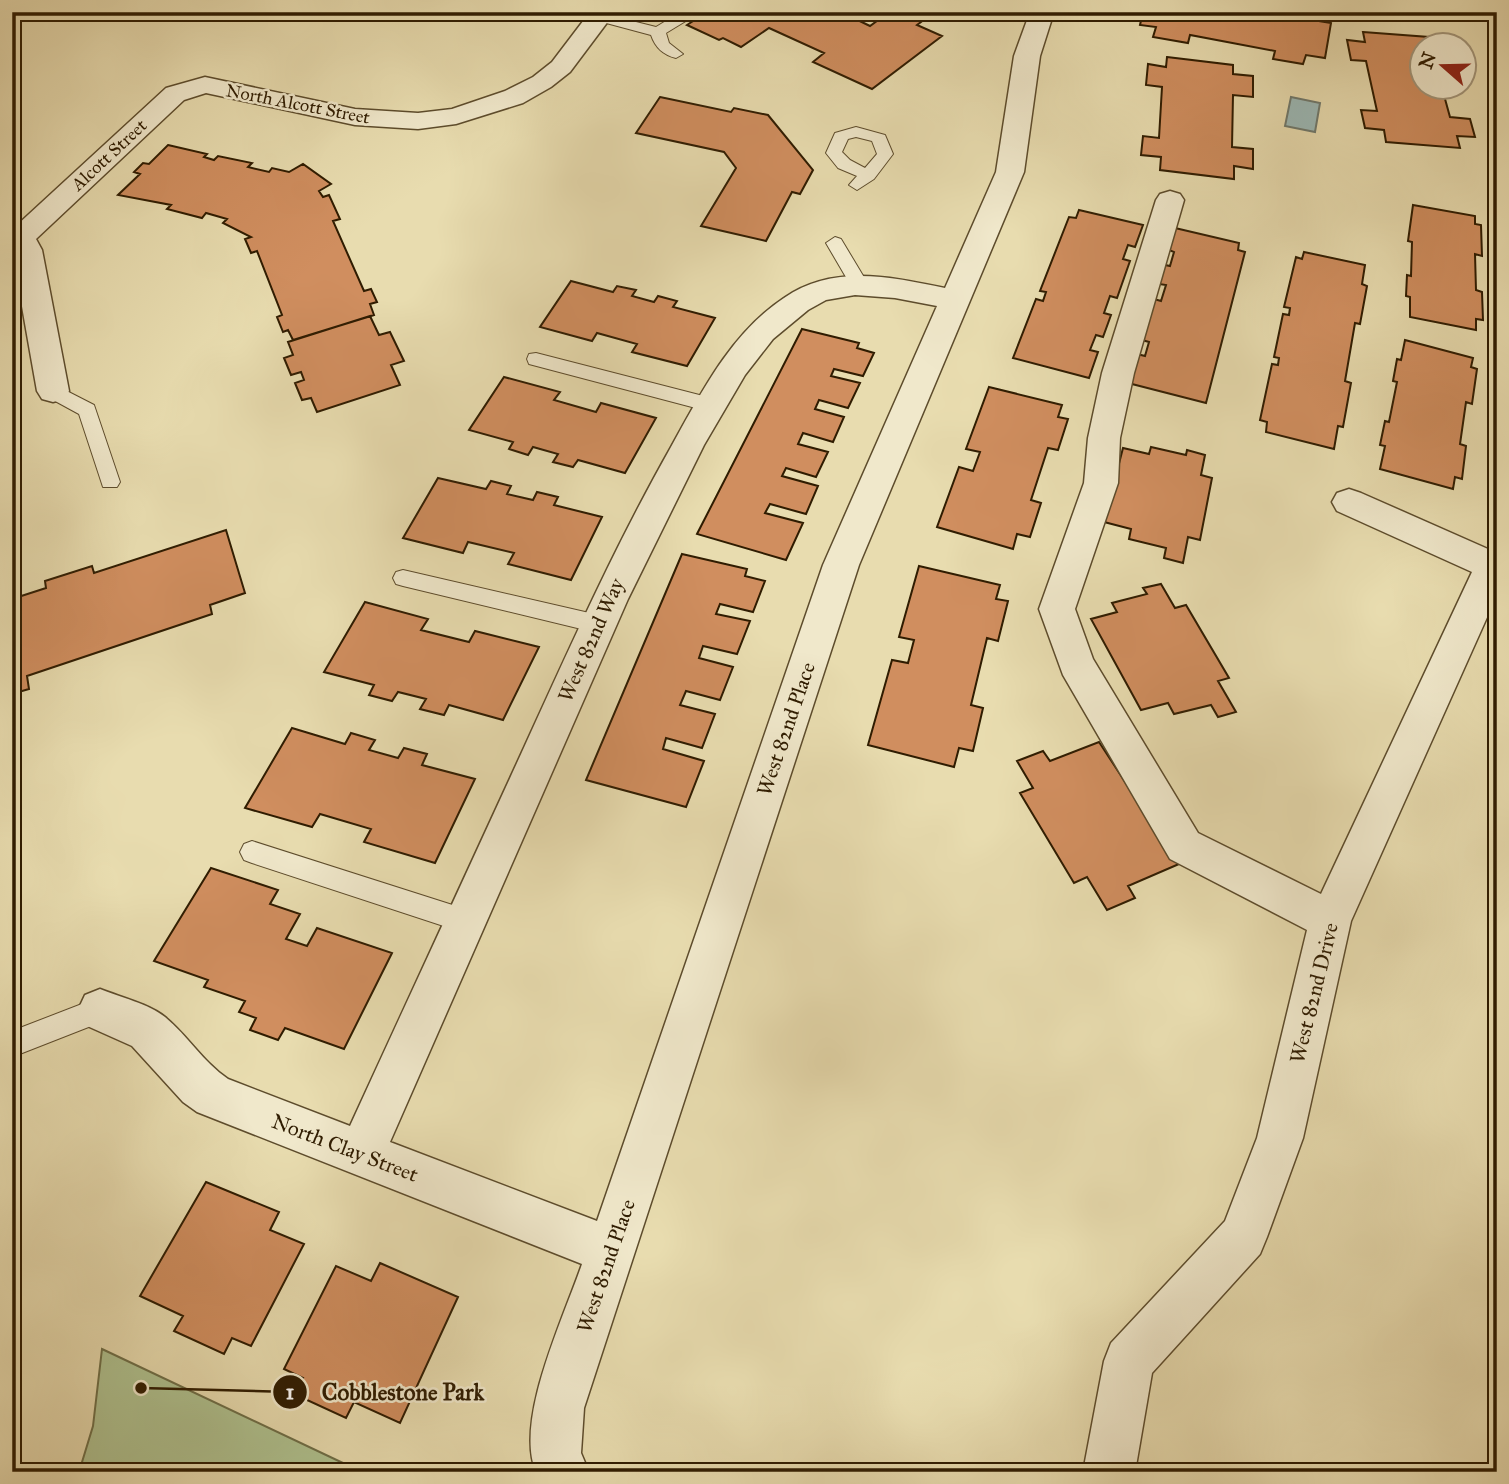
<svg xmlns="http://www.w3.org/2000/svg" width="1509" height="1484" font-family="'IM FELL Great Primer',serif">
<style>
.green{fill:#afc290;stroke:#6f6f48;stroke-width:2}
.water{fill:#9cb9b6;stroke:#707a6e;stroke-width:2}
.building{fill:#d08e5f;stroke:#2f1c01;stroke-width:2}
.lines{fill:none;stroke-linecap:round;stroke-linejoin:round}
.service-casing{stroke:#5d4c2c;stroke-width:2}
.minor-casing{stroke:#5d4c2c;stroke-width:3}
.service{fill:#f0e8cb;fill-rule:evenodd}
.minor{fill:#f0e8cb;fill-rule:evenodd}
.labels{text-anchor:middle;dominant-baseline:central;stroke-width:5;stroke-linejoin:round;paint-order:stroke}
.far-street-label{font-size:18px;fill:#2f1c01;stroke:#f0e8cb}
.street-label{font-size:21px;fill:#2f1c01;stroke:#f0e8cb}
.leader{fill:none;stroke:#2f1c01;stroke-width:2.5}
.callout-dot{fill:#2f1c01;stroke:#f0e8cb;stroke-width:2.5}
.mark-label{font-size:21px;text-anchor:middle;font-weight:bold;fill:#fff}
.callout-label{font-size:23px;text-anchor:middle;font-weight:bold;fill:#2f1c01;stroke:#f0e8cb;stroke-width:5;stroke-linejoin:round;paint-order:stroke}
</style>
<rect width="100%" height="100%" fill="#e8dcaf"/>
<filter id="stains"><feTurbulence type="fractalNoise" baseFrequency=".00286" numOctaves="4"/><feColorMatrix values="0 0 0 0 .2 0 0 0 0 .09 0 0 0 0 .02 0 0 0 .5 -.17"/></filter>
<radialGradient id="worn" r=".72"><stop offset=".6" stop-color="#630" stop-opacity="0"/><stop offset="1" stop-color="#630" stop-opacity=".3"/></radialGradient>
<path class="green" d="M102 1349 362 1472H79L93 1426Z"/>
<path class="water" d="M1291 97 1320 103 1315 132 1285 126Z"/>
<path class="building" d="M707 12H841L870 26 889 12H909L925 19 917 25 942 36 872 89 813 62 824 53 769 28 741 47 723 38 719 40 687 25Z
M1143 12H1266L1282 15 1283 12H1314L1312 20 1331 23 1325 58 1306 55 1303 64 1273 59 1275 51 1190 35 1188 43 1153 37 1156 27 1140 25Z
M1363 32 1429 37 1431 46H1422V88H1442L1450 117 1470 119 1475 137 1457 136 1460 148 1386 142 1384 130 1365 128 1361 110 1377 111 1366 61 1351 60 1347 40 1365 42Z
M1167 57 1233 65V74L1253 76V97L1233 95 1232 147 1253 149V169L1234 166V179L1160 170 1161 157 1141 155 1143 136 1159 138 1162 87 1146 85 1148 64 1166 67Z
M660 97 731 112 734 108 768 115 813 170 800 194 792 192 766 241 701 226 736 168 724 152 636 133Z
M168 145 207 154 204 157 214 160 218 156 252 163 248 167 269 172 272 168 289 172 303 164 331 184 319 191 323 197 329 195 340 219 333 221 364 291 371 289 377 302 370 304 374 315 293 340 288 330 283 332 277 317 282 315 257 251 251 253 245 239 251 237 223 223 227 219 206 213 202 218 167 209 171 205 118 195 140 174 134 172 143 163 149 164Z
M1413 205 1475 216V224L1481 225 1482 256 1475 254 1476 290 1482 292 1483 320 1476 319V330L1410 317V297L1406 296 1407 275 1411 276 1412 242 1408 241Z
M1079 210 1143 225 1135 247 1128 245 1123 259 1130 261 1117 298 1110 296 1104 313 1111 315 1103 337 1096 335 1090 350 1098 352 1089 378 1013 358 1036 299 1043 301 1046 292 1040 291 1069 217 1076 218Z
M1175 228 1239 243 1238 250 1245 252 1206 403 1128 383 1137 354 1145 356 1149 342 1142 340 1154 299 1161 301 1166 285 1159 284 1165 265 1170 266 1174 252 1169 250Z
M1304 252 1365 265 1362 284 1367 286 1360 324 1355 323 1345 381 1351 383 1343 427 1338 426 1334 449 1266 432 1267 422 1260 420 1272 364 1278 365 1279 358 1274 357 1283 314 1289 315 1290 308 1284 307 1296 257 1302 259Z
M571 281 613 292 617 286 636 290 632 296 654 302 658 296 677 301 673 307 715 318 687 366 632 352 637 344 597 333 592 341 540 327Z
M370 316 379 335 390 332 404 361 391 365 400 385 317 412 311 398 302 400 295 383 304 380 301 372 291 375 284 358 293 355 288 342Z
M802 329 859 343 857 348 874 353 863 376 834 369 831 376 860 383 848 408 819 400 815 409 844 417 833 442 803 433 798 444 828 452 816 477 786 468 782 476 818 486 806 514 770 504 765 513 803 523 786 560 697 534Z
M1405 340 1473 358 1471 367 1477 369 1472 404 1466 402 1460 444 1466 446 1462 479 1455 477 1453 489 1380 469 1385 446 1380 445 1385 421 1389 422 1397 382 1393 381 1397 359 1401 360Z
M504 377 560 392 554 400 596 412 601 403 656 418 625 473 578 460 573 467 553 462 558 454 533 447 528 455 509 449 513 442 469 430Z
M989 387 1062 405 1058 417 1068 419 1058 450 1048 448 1031 500 1041 503 1030 537 1017 534 1013 549 937 527 959 467 973 471 980 452 966 449Z
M1151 447 1186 455 1187 450 1205 455 1201 475 1212 478 1200 540 1188 537 1183 563 1164 558 1166 548 1129 539 1131 529 1104 522 1123 448 1149 454Z
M438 478 486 489 491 481 511 486 507 494 533 500 537 492 558 497 554 505 602 517 571 580 508 564 514 553 468 542 463 553 403 538Z
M226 530 245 593 210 605 212 614 27 676 29 689 12 694V599L46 588 45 581 92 566 94 573Z
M682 554 747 569 745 576 765 581 753 612 720 604 716 614 750 621 737 654 703 646 699 658 733 667 720 700 686 691 680 705 715 714 702 748 666 738 663 749 704 761 686 807 586 780Z
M919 566 1000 585 996 599 1008 601 998 641 987 638 971 705 983 708 973 751 959 748 954 767 868 745 892 660 908 663 914 640 899 637Z
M1161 584 1175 608 1186 605 1229 678 1218 681 1236 712 1218 717 1211 705 1174 714 1168 703 1141 710 1091 619 1117 612 1112 603 1147 594 1143 588Z
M365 602 428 619 421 630 469 642 475 631 539 647 503 720 449 705 444 715 420 709 426 699 398 692 392 701 369 695 374 685 324 672Z
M292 728 345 744 351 733 375 740 369 750 398 758 404 748 427 754 422 765 475 779 435 863 364 842 371 829 320 814 312 827 245 808Z
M1099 742 1179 864 1128 886 1135 898 1107 910 1087 877 1074 883 1020 793 1033 788 1017 761 1043 751 1050 761Z
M211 868 278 890 270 904 300 914 286 939 307 946 317 928 392 953 344 1049 285 1028 278 1040 250 1030 256 1018 239 1012 245 1001 204 987 208 980 154 961Z
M206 1182 279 1212 270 1230 304 1244 251 1346 232 1338 224 1354 174 1331 183 1316 140 1296Z
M380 1263 458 1297 400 1423 354 1402 346 1418 294 1394 303 1378 284 1369 336 1266 371 1281Z"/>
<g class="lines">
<defs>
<path id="service" d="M997 12H1037L1047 17C1038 25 1006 20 997 12Z
M600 13 656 27 679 13H689V19L666 33 669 43 683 54 676 58C663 55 655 47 651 35L595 20V14Z
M856 127 885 135 893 154 874 179 857 190 849 185 857 176 838 168 826 153 835 133ZM856 137 872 141 877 154 865 168 850 160 842 152 848 139Z
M835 237 841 239 868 284 865 288H853L850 284 826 243Z
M536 353 711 398 720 405 711 412 529 364 527 359 529 354Z
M53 384 94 405 120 482 117 487H103L79 414 46 396 44 391Z
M403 570 598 615 606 618 609 624 606 630 598 633 403 586 396 584 393 578 396 572Z
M252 841 465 909 474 913 477 921 474 929 465 933 252 863 244 860 240 852 244 844Z
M100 997 109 1001 113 1010 109 1019 12 1057V1031Z"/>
<path id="minor" d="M590 12H615L570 72 551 87 523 103 456 124 418 129 355 125 206 93 184 100 36 239 42 250 69 391 64 399 53 402 42 399 37 391 12 250V225L16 226 166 88 205 77 355 109 418 113 452 109 505 91 533 77 552 62Z
M1030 12H1054L1040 56 1024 172 859 565 584 1408 581 1453 589 1472H536C514 1420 564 1317 582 1264L197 1112 183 1102 132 1046 85 1025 78 1010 85 995 100 989C120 997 149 1004 165 1017 188 1036 203 1062 228 1079L350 1126C407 1001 465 877 522 752 569 649 615 546 671 447 701 393 731 333 784 298 833 264 891 277 945 288L996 172 1014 56ZM855 295 895 298 937 306 823 565 597 1221 390 1142 628 599 704 445 745 375 773 339 808 310 826 300Z
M1170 191 1180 194 1184 200 1134 373 1120 438 1118 483 1075 609 1093 659 1198 833 1321 894 1472 572 1337 511 1332 502 1337 493 1349 489 1361 493 1497 553V595L1351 921 1303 1138 1267 1237 1260 1254 1152 1373 1135 1472H1083L1104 1361 1111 1343 1225 1221 1257 1138 1307 930 1170 859 1063 675 1039 609 1084 483 1088 438 1102 373 1156 200 1160 194Z"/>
</defs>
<use href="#service" class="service-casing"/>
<use href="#minor" class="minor-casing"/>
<use href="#service" class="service"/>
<use href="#minor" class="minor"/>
</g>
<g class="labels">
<g class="far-street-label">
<text transform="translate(298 104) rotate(11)">North Alcott Street</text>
<text transform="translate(109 155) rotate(-43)">Alcott Street</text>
</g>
<g class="street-label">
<text transform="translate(591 640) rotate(-66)">West 82nd Way</text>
<text transform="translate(786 729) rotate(-71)">West 82nd Place</text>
<text transform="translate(1314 993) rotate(-76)">West 82nd Drive</text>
<text transform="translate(345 1148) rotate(21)">North Clay Street</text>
<text transform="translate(606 1266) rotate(-71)">West 82nd Place</text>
</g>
</g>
<path class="leader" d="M141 1388L290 1392"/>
<g class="callout-dot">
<circle cx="141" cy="1388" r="7"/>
<circle cx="290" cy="1392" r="18"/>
</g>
<g class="mark-label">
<text x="290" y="1399">1</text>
</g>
<g class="callout-label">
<text x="403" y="1400">Cobblestone Park</text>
</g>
<rect width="1509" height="1484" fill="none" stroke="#e8dcaf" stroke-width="42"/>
<rect x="14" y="14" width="1481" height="1456" fill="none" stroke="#2f1c01" stroke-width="3.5"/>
<rect x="21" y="21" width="1467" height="1442" fill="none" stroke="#2f1c01" stroke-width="2"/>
<g transform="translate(1443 66) rotate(290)"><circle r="33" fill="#f0e8cb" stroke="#a3967a" stroke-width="2"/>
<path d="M0-5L12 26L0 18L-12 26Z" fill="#8f2418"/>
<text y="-10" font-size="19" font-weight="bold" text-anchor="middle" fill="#2f1c01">N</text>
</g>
<rect width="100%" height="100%" filter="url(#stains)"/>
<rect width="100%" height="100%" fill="url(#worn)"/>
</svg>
